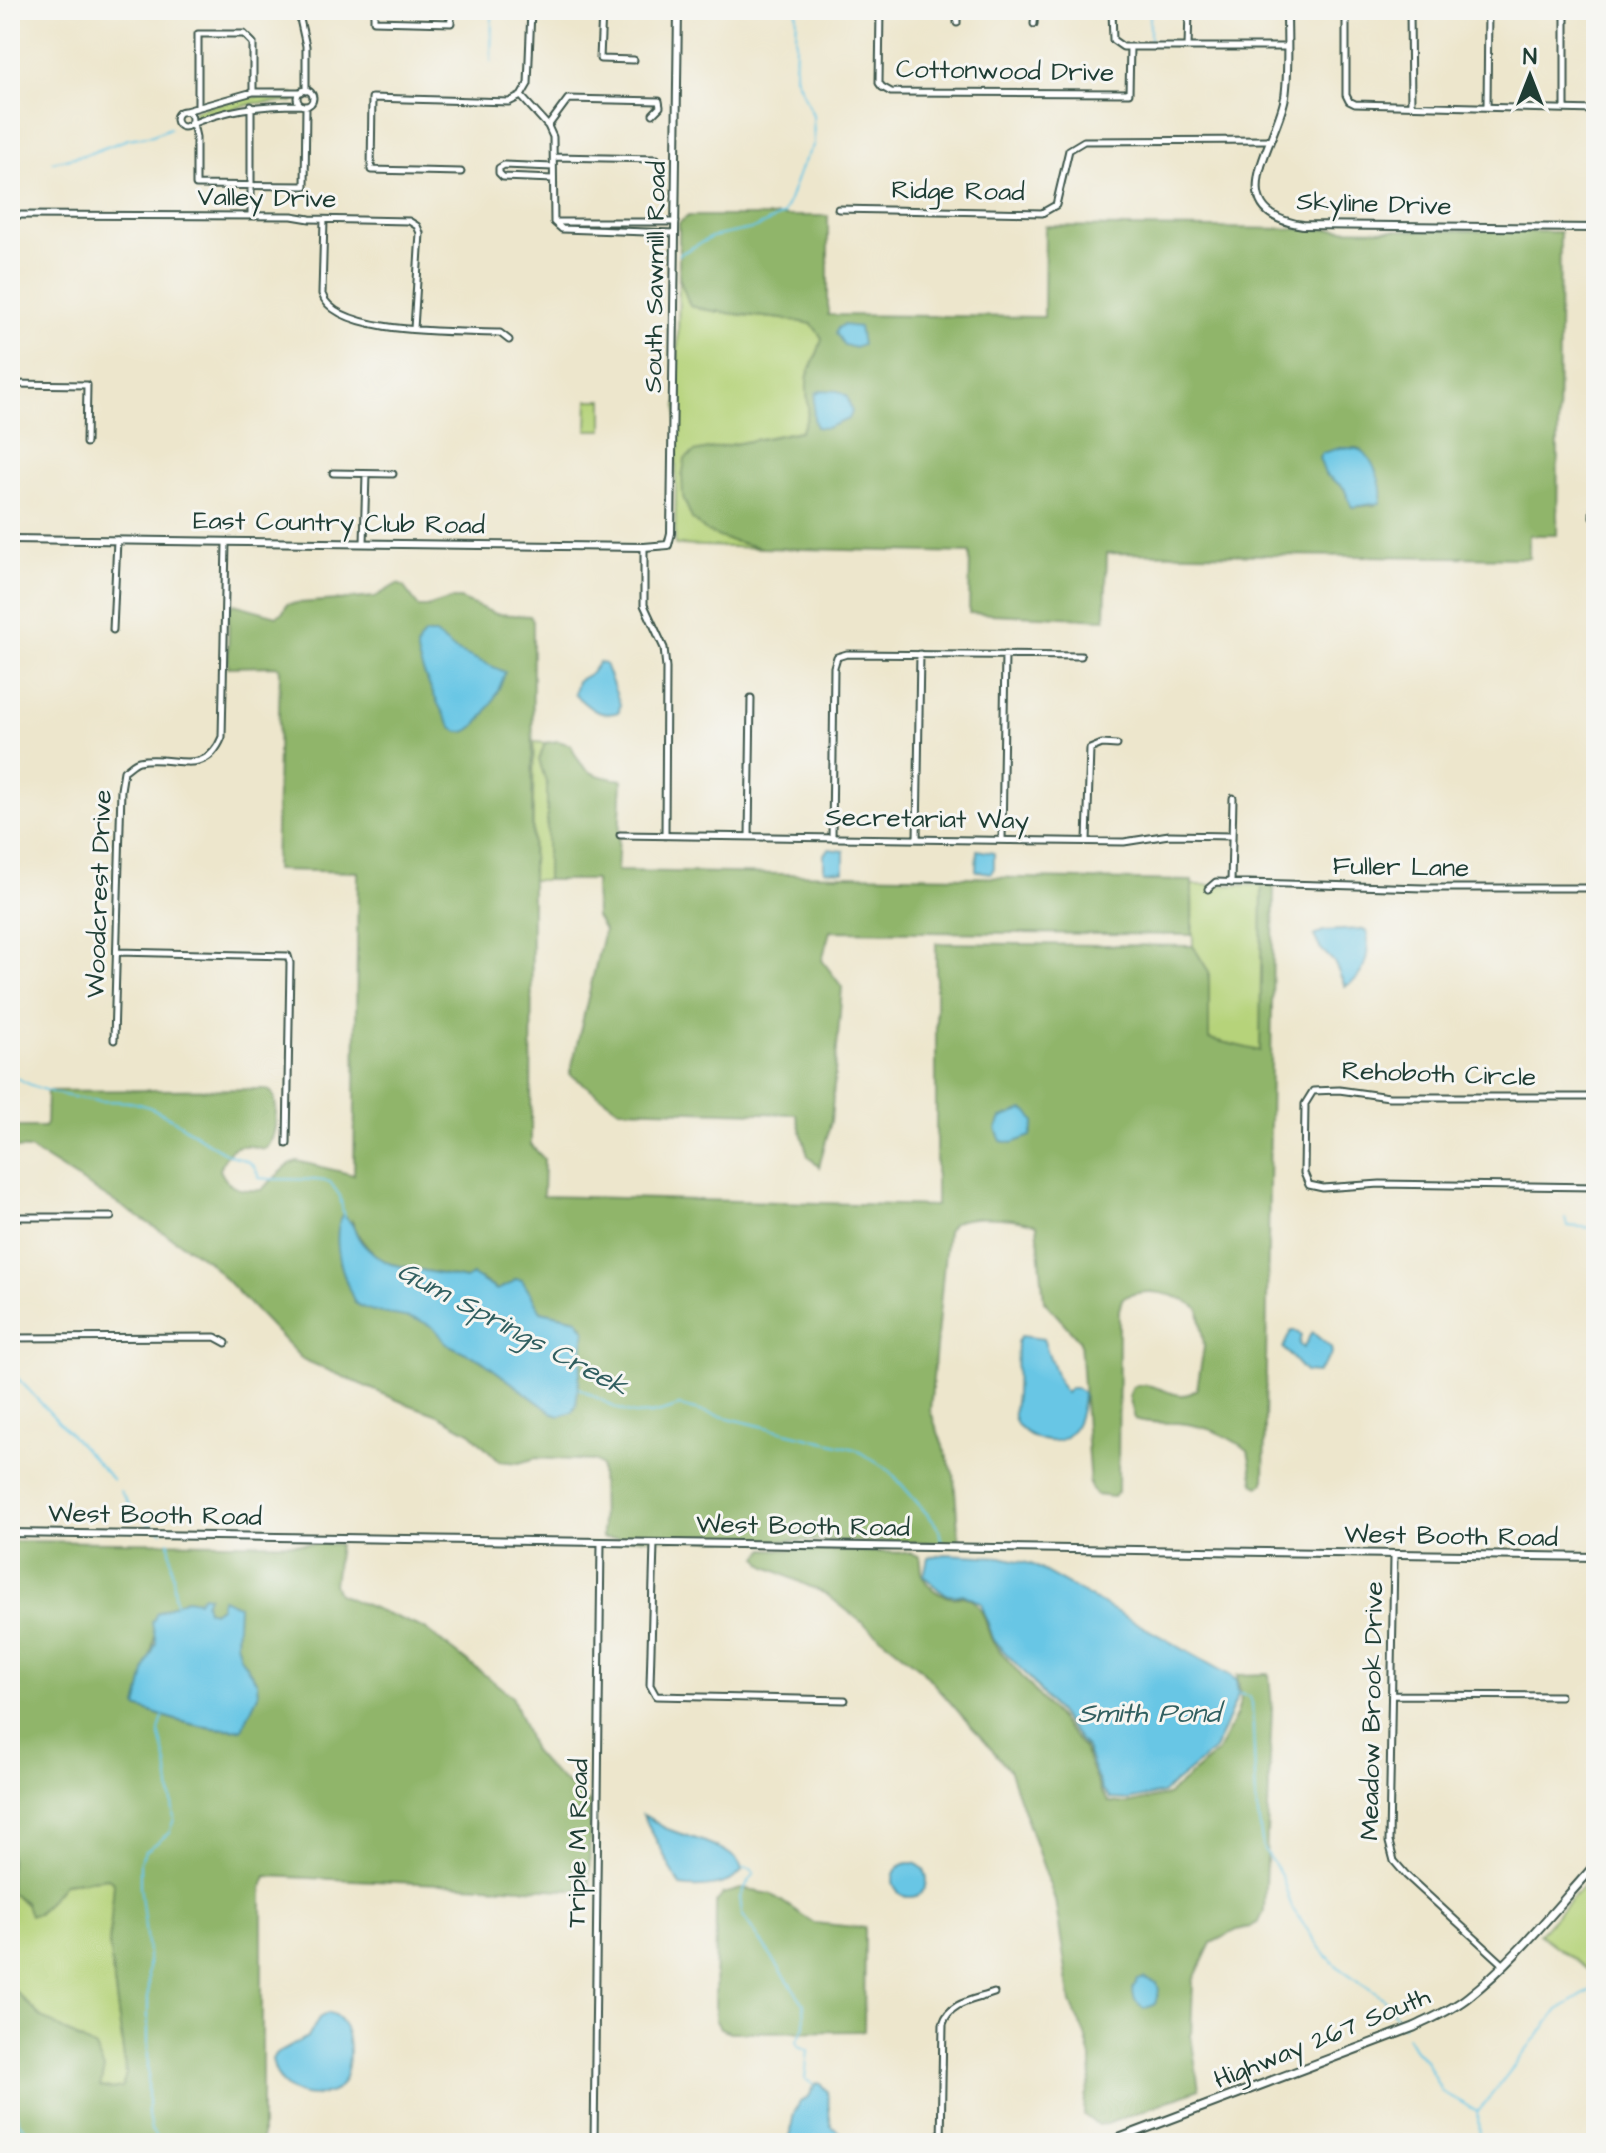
<svg xmlns="http://www.w3.org/2000/svg" width="1606" height="2153" font-family="'Architects Daughter',sans-serif">
<style>
.green{fill:#b6d37a;stroke:#6a8857;stroke-width:2}
.forest{fill:#90b56a;stroke:#58794f;stroke-width:2;fill-rule:evenodd}
.water{fill:#67c6e5;stroke:#43828c;stroke-width:2}
.lines{fill:none;stroke-linecap:round;stroke-linejoin:round}
.stream{stroke:#67c6e5;stroke-width:2}
.minor-casing{stroke:#3e564b;stroke-width:9}
.tertiary-casing{stroke:#3e564b;stroke-width:10}
.secondary-casing{stroke:#3e564b;stroke-width:11}
.minor{stroke:#fff;stroke-width:5}
.tertiary{stroke:#fff;stroke-width:6}
.secondary{stroke:#fff;stroke-width:7}
.labels{text-anchor:middle;dominant-baseline:central;stroke-width:6;stroke-linejoin:round;paint-order:stroke}
.street-label{font-size:26px;fill:#1f3d34;stroke:#f6f6f2}
.water-label{font-size:28px;font-style:italic;fill:#315f60;stroke:#f6f6f2}
</style>
<rect width="100%" height="100%" fill="#f6f6f2"/>
<filter id="ink" filterUnits="userSpaceOnUse"><feTurbulence type="fractalNoise" baseFrequency=".0125" numOctaves="2"/><feDisplacementMap in="SourceGraphic" scale="16" xChannelSelector="R" yChannelSelector="G"/><feConvolveMatrix kernelMatrix="1 2 1 2 8 2 1 2 1" color-interpolation-filters="sRGB"/></filter>
<filter id="wash" filterUnits="userSpaceOnUse"><feTurbulence type="fractalNoise" baseFrequency=".006" numOctaves="4" result="noise"/><feDisplacementMap in="SourceGraphic" scale="32" xChannelSelector="R" yChannelSelector="G"/><feGaussianBlur stdDeviation="1.8" result="paint"/><feColorMatrix in="noise" values="0 0 0 0 0 0 0 0 0 0 0 0 0 0 0 0 0 1.4 0 .05"/><feComposite in="paint" operator="in"/></filter>
<g filter="url(#wash)">
<rect width="100%" height="100%" fill="#ede6cc"/>
<path class="green" d="M293 94 295 98 293 102 256 103 197 118 193 116 196 110C229 100 258 94 293 94Z
M679 277 690 306C730 317 772 315 812 324L822 338C819 354 812 362 808 375 803 397 816 410 800 431L695 452 724 539 762 548 675 545Z
M588 400H603V430H587Z
M534 742 545 743 539 760 547 785V880H532Z
M1192 885H1262L1261 1052 1209 1039V972L1193 946Z
M1596 1872V1976L1539 1934Z
M108 1878 114 1881V1887L109 1944 126 2074 122 2087 111 2089 100 2087 95 2048 41 2017 10 1986V1892L38 1914 64 1883Z"/>
<path class="forest" d="M688 216H828V315L1044 317 1045 226 1560 232 1557 535H1529V558L1107 553 1105 619 969 613 970 553 762 548 724 539 707 532 692 519 683 497 682 477 685 459 694 452 800 431C816 410 803 397 808 375 812 362 819 354 822 338L812 324C772 315 730 317 690 306L679 277V223ZM1340 448H1357L1364 453 1375 505 1352 507 1344 488 1325 474Z
M397 584 403 586 419 607H427L451 599H460L496 614 530 616 533 620 531 1145 544 1159 543 1196 936 1206V943L1193 946 1209 972V1039L1260 1051 1262 885 1274 886 1264 1483 1259 1486 1254 1483 1248 1450C1224 1434 1208 1426 1178 1423 1163 1422 1149 1424 1135 1419L1129 1396 1133 1387C1157 1377 1176 1407 1197 1389L1204 1347 1199 1309C1179 1294 1144 1285 1122 1299L1119 1310 1118 1492 1114 1497 1095 1495 1090 1486 1080 1341 1044 1301 1037 1225C1022 1218 978 1215 961 1220 954 1222 951 1225 947 1231L930 1410 954 1476 959 1543 602 1538 601 1466 595 1461 536 1458 519 1463 499 1461 471 1433 438 1415 402 1402 302 1359 207 1260 30 1149 10 1148V1127H44L46 1124 47 1091 264 1089C270 1091 272 1091 274 1097 278 1110 276 1143 264 1149 240 1142 228 1144 220 1170 229 1190 241 1191 261 1190L290 1164 297 1161 354 1175 358 872 275 870 280 671 279 667 274 666 228 667 229 609 234 604 277 616 283 612 287 604 375 597ZM352 1221C360 1241 371 1255 391 1264L466 1279H481L497 1290 510 1284 541 1311 577 1319 585 1329 576 1405 572 1412 554 1414 481 1360 445 1343C443 1339 442 1334 439 1331 424 1313 377 1314 355 1303L340 1262Z
M558 741 571 745C583 774 591 775 622 780L617 871 1192 881V935L830 931 822 960 842 987 831 1121 819 1167 808 1156 796 1114 619 1109 570 1074 604 930 596 917 595 880H547V785L539 760 545 743Z
M10 1541 339 1544 334 1584 338 1594 425 1629 512 1696 533 1751 547 1767 590 1803 589 1891 266 1876 262 1888V2143H10V1986L41 2017 95 2048 104 2069 100 2087 111 2089 122 2087 126 2074 109 1944 114 1882 108 1878 64 1883 38 1914 30 1915 25 1902 10 1892ZM208 1596 205 1603 207 1610 213 1612 220 1607 238 1606 236 1642 240 1657 257 1682 242 1729C208 1732 169 1719 137 1707 144 1674 156 1647 157 1613L186 1599 198 1601Z
M765 1549 912 1553 920 1557C922 1563 921 1572 923 1577 931 1592 948 1601 963 1596 988 1604 983 1625 994 1644L1083 1747 1101 1792 1109 1802 1127 1804 1167 1795 1218 1752 1236 1716 1241 1700 1237 1675 1269 1674 1272 1708 1264 1911 1259 1922 1250 1927 1237 1930 1211 1943 1193 1981 1191 2036 1199 2089 1107 2124 1098 2125 1084 2115 1085 2097 1091 2079V2058L1085 2035 1071 2003 1055 1900 1009 1769 920 1668 826 1594 765 1566 758 1557Z
M741 1889 771 1894 814 1923 865 1928 864 2031 730 2032 720 2028 715 2019 716 1903 723 1894Z"/>
<path class="water" d="M843 325 859 327 862 345 855 348 844 345 836 333 838 328Z
M822 390 838 391 847 396 852 412 849 419 826 428 816 427C812 415 813 405 816 393Z
M1340 448C1347 448 1354 447 1360 450 1374 458 1385 489 1380 503L1352 507 1344 488 1325 474 1319 458 1322 453Z
M425 634H435L455 650 505 672C502 686 473 749 453 728 445 721 416 661 417 650 417 643 420 639 425 634Z
M599 662 605 664 620 704 619 712C599 718 589 708 574 694L577 681 591 673Z
M829 849 844 851V871L824 870V854Z
M977 850 994 853V868L991 873 976 871Z
M1362 929 1367 932C1370 952 1366 978 1345 986L1334 962 1320 948 1314 936 1323 931Z
M1023 1110 1029 1113 1035 1122 1031 1136 1012 1143 1001 1141 996 1129 1001 1118Z
M342 1215C353 1222 353 1227 358 1237 365 1249 379 1259 391 1264L465 1279 472 1275 497 1290 510 1284 516 1279 522 1280 541 1311 577 1319 585 1330 576 1405 572 1412 560 1416 554 1414 481 1360 445 1343C429 1307 382 1322 355 1303 344 1279 330 1241 342 1215Z
M1291 1331H1295L1301 1335 1299 1344 1303 1348 1312 1332 1331 1348 1332 1354 1317 1373 1305 1372 1283 1348Z
M1021 1336 1043 1339 1060 1385 1066 1393 1070 1388H1075L1083 1393C1081 1427 1066 1454 1030 1435 1022 1431 1016 1426 1014 1417 1013 1409 1016 1399 1016 1392 1017 1375 1016 1358 1017 1342Z
M946 1554 1001 1557 1031 1564 1231 1676 1236 1680 1238 1695 1215 1750 1162 1793 1128 1800 1111 1799 1102 1790 1085 1746 1026 1674 994 1641 981 1603 963 1594C945 1600 937 1588 924 1576L928 1557Z
M203 1595 208 1596 205 1603 207 1610 213 1612 220 1607 222 1599 238 1606 236 1642 240 1657 257 1682 258 1695 242 1729C207 1731 169 1719 137 1707L147 1663 156 1643 152 1623 157 1613 186 1599 198 1601Z
M643 1815C651 1818 657 1824 665 1828 685 1837 739 1847 742 1871 730 1887 699 1889 680 1886Z
M893 1880a17 17 0 1 1 34 0a17 17 0 1 1-34 0Z
M1144 1978 1157 1983 1159 1990 1155 2004 1144 2009 1135 2000 1132 1989 1138 1980Z
M328 2013C354 2016 354 2074 338 2088 334 2092 326 2094 321 2095 295 2099 276 2085 272 2059L275 2055 309 2036 319 2018Z
M816 2083 821 2084 827 2091 831 2126 843 2135 847 2143H788L794 2113 800 2102 809 2097Z"/>
<g class="lines">
<path class="stream" d="M1150 43V10
M491 61 492 10
M52 162 88 154 128 139 153 135 170 128
M678 255 712 237 756 228 784 214 801 167 814 144 813 115 795 76 797 10
M10 1074C37 1091 67 1097 98 1101 110 1102 124 1100 135 1103 166 1109 195 1137 222 1151 239 1161 253 1156 259 1178 281 1181 306 1177 330 1182L340 1196 344 1218
M1565 1218 1567 1226 1596 1228
M10 1370 113 1480
M579 1388C622 1410 631 1425 679 1406L855 1449 890 1471 934 1522 939 1530 942 1544
M120 1491 137 1516 162 1531
M169 1541 176 1604
M1239 1694 1248 1696 1252 1703 1256 1802 1263 1848 1282 1877 1292 1908 1323 1952 1337 1966 1383 1998 1403 2026
M743 1868 751 1869 754 1873 740 1897 742 1914 804 2004 805 2026 797 2041 799 2046 808 2050 805 2079 814 2085
M1407 2036 1414 2048 1425 2060 1442 2092 1478 2112 1479 2143
M10 2096 19 2122 40 2143
M1478 2112 1558 2010 1596 1987
M160 2143 151 2130 148 2115V1953L140 1885V1862L145 1852 169 1833 174 1819 167 1764 159 1731 163 1717"/>
</g>
</g>
<g filter="url(#ink)">
<g class="lines">
<defs>
<path id="minor" d="M298 10 306 46V91
M374 10V21L451 23V10
M602 10 600 59 634 60
M880 10 879 83 882 87 891 92 1129 93 1130 47
M1112 10 1113 40 1123 47H1287
M1346 10V95L1349 101 1355 104 1596 110
M1410 10 1411 105
M1565 10V109
M957 23V10
M1034 24 1035 10
M1188 47 1189 10
M297 98a8 8 0 1 1 16 0a8 8 0 1 1-16 0Z
M521 96 548 126 553 137 554 222
M198 106V34H244L253 43V92
M1487 107 1488 10
M176 119a8 8 0 1 1 16 0a8 8 0 1 1-16 0Z
M182 112 253 92H301
M193 124 196 137V185L305 186 306 106
M187 126C225 109 260 105 301 105
M548 126 568 99 659 101 660 107 653 114
M554 157 657 159
M461 172 371 170 372 98 509 102 521 96 528 84 531 10
M553 179 503 177 499 173V168L504 165 553 167
M838 209 1042 213 1056 205 1069 150 1084 141 1270 140
M10 215 292 216 310 219 409 221 417 226 420 233 414 329
M251 216V106
M324 220 322 294C335 336 461 331 500 333L509 340
M675 233 562 229 554 222H676
M10 384 87 385 86 443
M333 473 393 474
M10 482H11
M1593 517 1596 449
M364 543 366 474
M644 547V605L664 648 666 668 665 836
M113 630 117 540
M620 835 1124 842 1169 835 1232 836
M749 837 751 698
M832 838 834 667 837 657 847 654 1081 656
M917 839 920 654
M1002 840 1005 655
M1087 841 1090 749 1102 744 1117 745
M1231 883 1233 798
M1208 889 1216 882 1423 888H1596
M118 952 288 956 290 963 287 1144
M114 1040 121 790 124 771C129 768 134 762 139 761 174 754 205 779 222 737L226 542
M1596 1097H1389L1339 1090 1313 1091 1305 1104 1304 1173 1309 1185 1323 1188 1380 1184 1596 1187
M10 1217H111
M10 1338 215 1337 226 1343
M654 1544 650 1685 656 1696 845 1700
M1394 1556 1389 1842 1394 1861 1407 1876 1503 1964
M1392 1695 1560 1696
M594 2143 601 1543
M941 2143 943 2024C949 2002 974 2000 994 1993"/>
<path id="tertiary" d="M1287 10C1287 38 1289 69 1285 97 1277 143 1218 213 1303 225L1596 228
M10 539 644 547 668 545 671 533 678 10
M10 1533 1596 1557"/>
<path id="secondary" d="M1107 2143 1414 2027C1432 2018 1452 2010 1468 1997 1515 1960 1555 1909 1596 1864"/>
</defs>
<use href="#minor" class="minor-casing"/>
<use href="#tertiary" class="tertiary-casing"/>
<use href="#secondary" class="secondary-casing"/>
<use href="#minor" class="minor"/>
<use href="#tertiary" class="tertiary"/>
<use href="#secondary" class="secondary"/>
</g>
</g>
<g class="labels">
<g class="street-label">
<text transform="translate(1005 71) rotate(1)">Cottonwood Drive</text>
<text transform="translate(958 191) rotate(1)">Ridge Road</text>
<text transform="translate(267 198) rotate(1)">Valley Drive</text>
<text transform="translate(1374 204) rotate(2)">Skyline Drive</text>
<text transform="translate(655 277) rotate(-89)">South Sawmill Road</text>
<text transform="translate(339 523) rotate(1)">East Country Club Road</text>
<text transform="translate(927 819) rotate(1)">Secretariat Way</text>
<text transform="translate(1401 867) rotate(1)">Fuller Lane</text>
<text transform="translate(99 894) rotate(-88)">Woodcrest Drive</text>
<text transform="translate(1439 1074) rotate(2)">Rehoboth Circle</text>
<text transform="translate(155 1515) rotate(1)">West Booth Road</text>
<text transform="translate(803 1526) rotate(1)">West Booth Road</text>
<text transform="translate(1451 1536) rotate(1)">West Booth Road</text>
<text transform="translate(1372 1711) rotate(-89)">Meadow Brook Drive</text>
<text transform="translate(578 1843) rotate(-89)">Triple M Road</text>
<text transform="translate(1322 2038) rotate(-22)">Highway 267 South</text>
</g>
<g class="water-label">
<text transform="translate(513 1329) rotate(28)">Gum Springs Creek</text>
<text x="1149" y="1713">Smith Pond</text>
</g>
</g>
<rect width="1606" height="2153" fill="none" stroke="#f6f6f2" stroke-width="40"/>
<g transform="translate(1530 76)" stroke="#f6f6f2" stroke-width="6" paint-order="stroke">
<path d="M0-6L14 30L0 20L-14 30Z" fill="#1f3d34"/>
<text y="-12" font-size="22" font-weight="bold" text-anchor="middle" fill="#1f3d34">N</text>
</g>
</svg>
